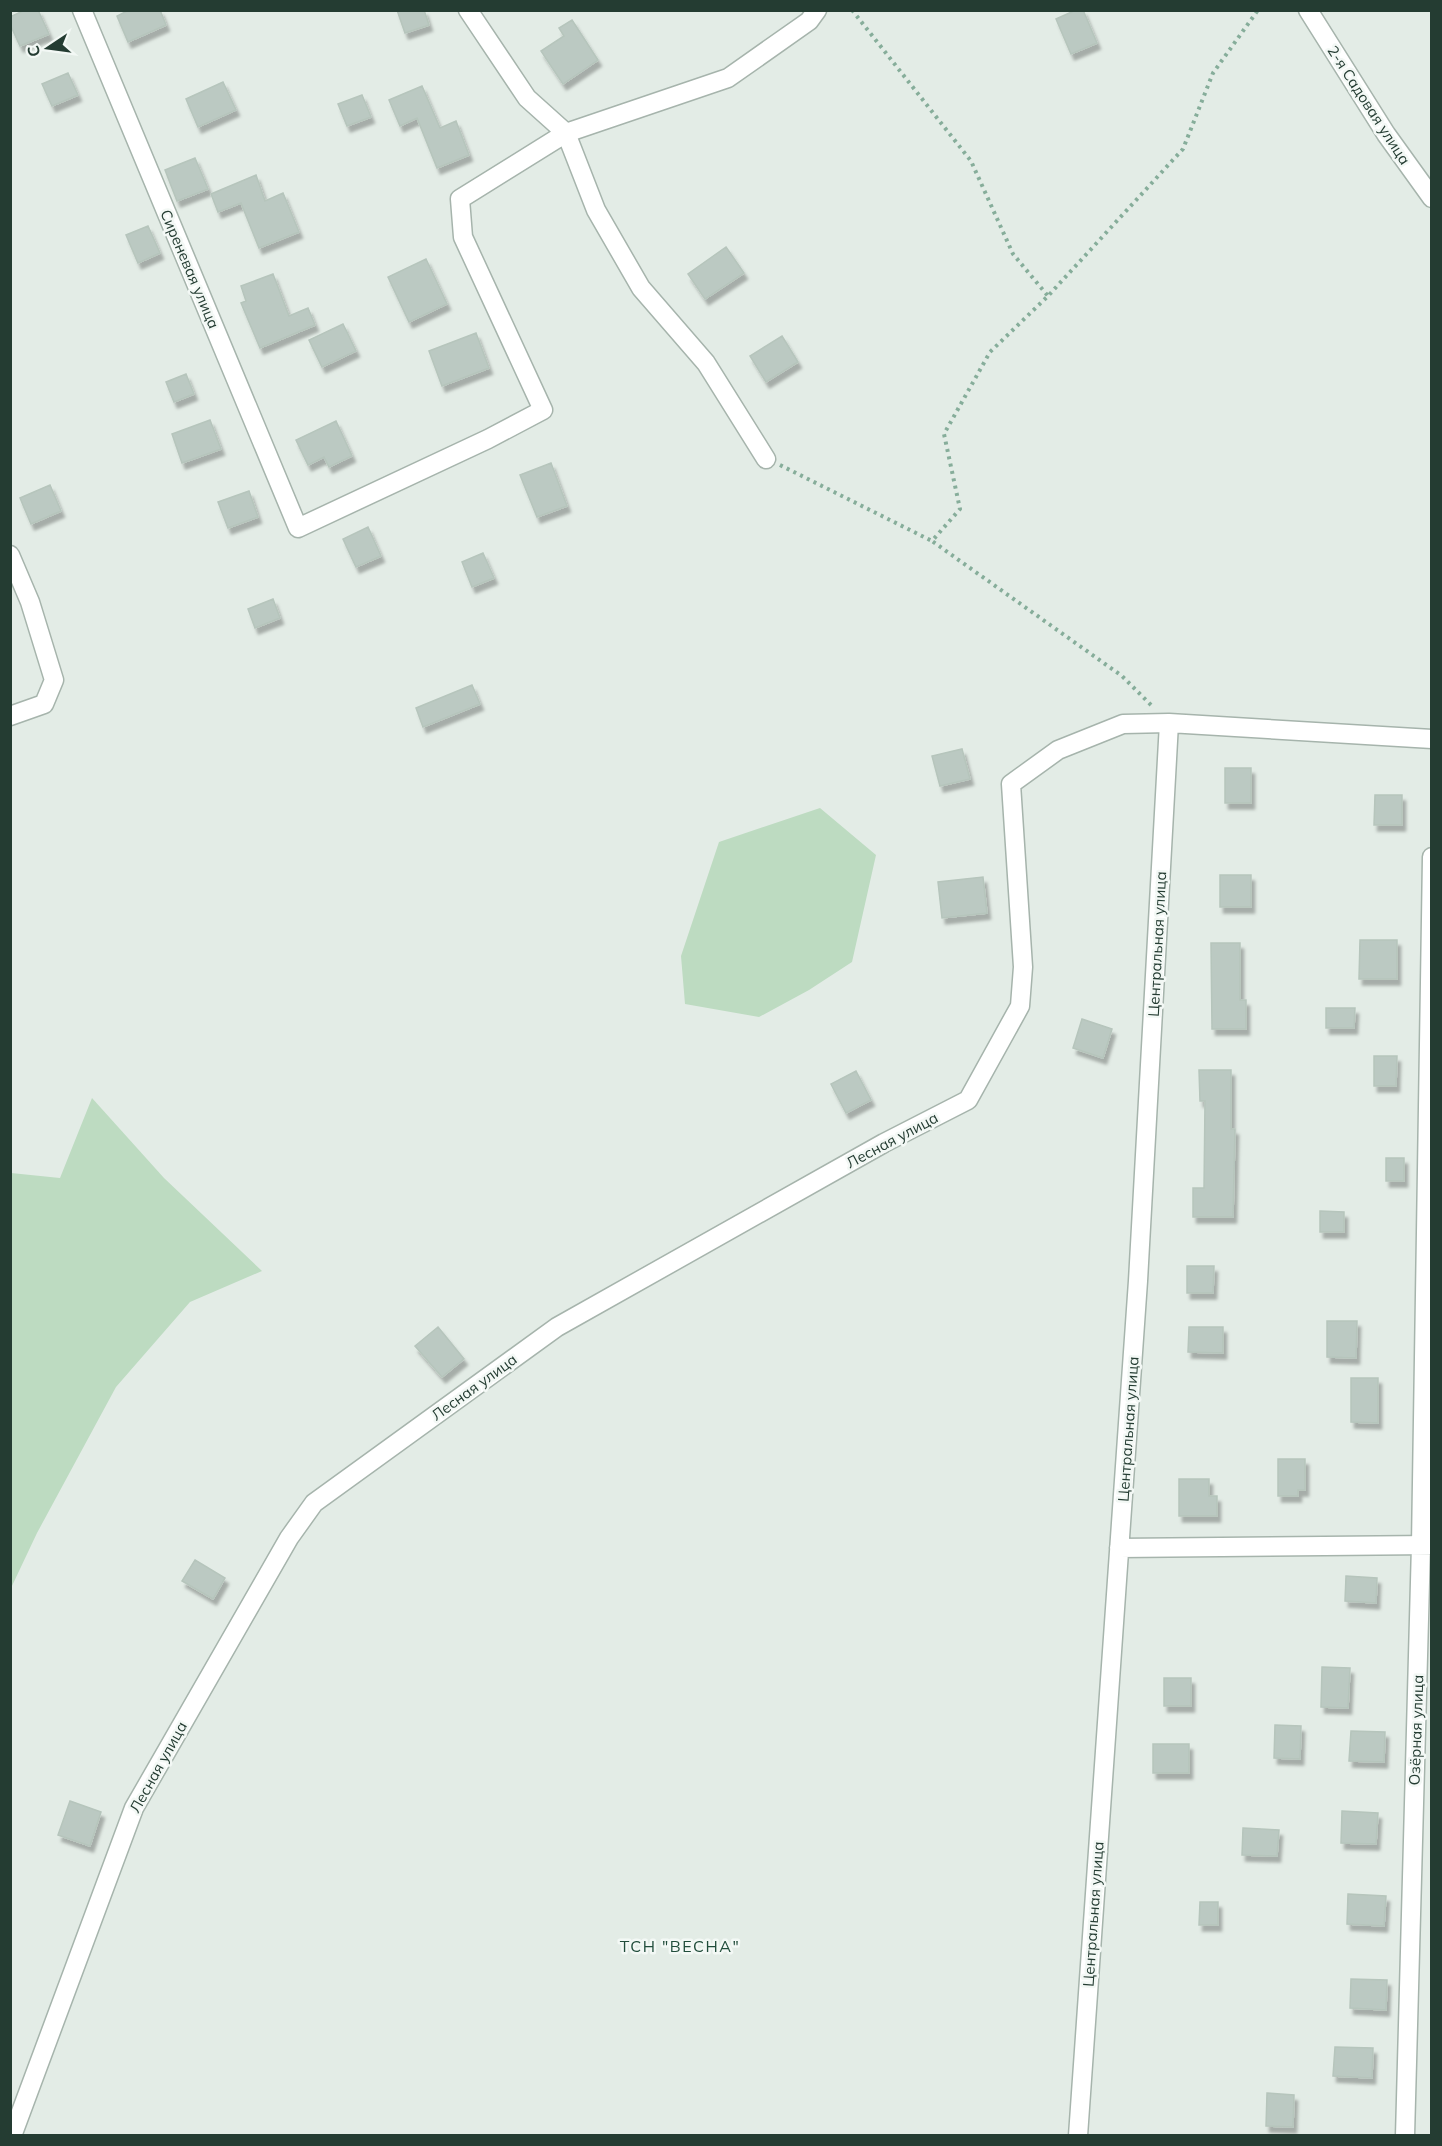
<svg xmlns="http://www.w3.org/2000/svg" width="1442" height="2146" font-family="Mulish,sans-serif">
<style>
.green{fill:#bddbc1}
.building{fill:#bbc9c2;stroke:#b6c5bc;stroke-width:1.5;filter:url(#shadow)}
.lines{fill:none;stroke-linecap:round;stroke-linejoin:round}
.minor-casing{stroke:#a6b4ac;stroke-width:21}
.path{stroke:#86ad9a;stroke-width:4;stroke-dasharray:3 4.5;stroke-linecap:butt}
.minor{stroke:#fff;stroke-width:18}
.labels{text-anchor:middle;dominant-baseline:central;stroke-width:5;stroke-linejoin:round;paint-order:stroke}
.street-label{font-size:15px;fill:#243c32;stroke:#f3f8f5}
.neighbourhood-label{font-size:16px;letter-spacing:1.5px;fill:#214d3b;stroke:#f3f8f5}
</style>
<defs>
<filter id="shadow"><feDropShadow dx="3.5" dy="6" stdDeviation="1.5" flood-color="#0004"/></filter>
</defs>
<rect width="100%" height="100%" fill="#e3ece6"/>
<path class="green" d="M820 808 876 855 852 962 809 990 759 1017 685 1004 681 956 719 842Z
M92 1098 164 1178 262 1271 190 1302 116 1387 37 1533 11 1588V1173L60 1178Z"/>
<path class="building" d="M25 10H38L49 34 20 46 10 24V17Z
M129 10H160L166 25 128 42 117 16Z
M397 10H424L429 25 405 33Z
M1076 10H1083L1097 43 1071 54 1056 19Z
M572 20 598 60 563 84 541 51 564 36 559 28Z
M68 73 78 95 52 106 42 84Z
M223 82 236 110 198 127 186 99Z
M422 86 440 128 456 121 469 155 437 168 417 118 400 126 389 100Z
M362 95 371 117 347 126 338 104Z
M195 158 208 189 177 201 165 170Z
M256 175 265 201 283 193 299 232 259 248 241 203 218 212 211 194Z
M148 226 160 253 138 263 126 235Z
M726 247 744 273 705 299 688 274Z
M426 259 447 304 409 322 388 277Z
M273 274 289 316 308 308 315 325 260 348 241 303 246 301 241 286Z
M343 324 356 351 322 367 309 340Z
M476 333 489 368 442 386 429 351Z
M782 336 798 362 766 382 750 356Z
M186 374 194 394 174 402 166 382Z
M210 420 221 449 182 463 172 434Z
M336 421 352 456 329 467 324 457 308 465 296 440Z
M551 463 567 506 537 517 520 475Z
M50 485 61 511 31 524 20 498Z
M249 491 258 517 228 528 218 502Z
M368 527 381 556 356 567 343 539Z
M483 553 494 578 472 587 462 562Z
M273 599 280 618 255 628 248 609Z
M472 685 480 704 423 727 416 708Z
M962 749 970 779 940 786 932 756Z
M1225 768H1251V803H1225Z
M1375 795H1402V825H1374Z
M1220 875H1251V907H1220Z
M983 877 987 913 942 918 938 882Z
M1360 940H1397V979H1359Z
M1211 943H1240V1000H1246V1029H1212Z
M1326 1008H1355L1354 1028H1326Z
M1082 1019 1112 1029 1103 1058 1073 1048Z
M1374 1056H1397L1396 1086H1374Z
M1199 1070H1231V1129H1235L1233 1217H1193V1188H1204L1205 1101H1200Z
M856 1071 871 1100 846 1113 831 1084Z
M1386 1158H1404V1181H1386Z
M1320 1211 1344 1212V1232H1320Z
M1187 1266H1214L1213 1293H1187Z
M1327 1321H1357L1356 1358 1327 1357Z
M438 1327 464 1359 442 1377 415 1346Z
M1189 1327H1223V1353L1188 1352Z
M1351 1378H1378V1423L1351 1422Z
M1278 1459H1305V1490H1298V1496H1278Z
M1179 1479H1209V1496H1217V1516H1179Z
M195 1560 225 1578 213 1599 182 1581Z
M1346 1576 1377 1578 1376 1603 1345 1601Z
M1322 1667 1350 1668 1348 1708 1321 1707Z
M1164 1678H1191V1706H1164Z
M1275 1725 1301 1726 1300 1759 1274 1758Z
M1351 1731 1385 1732 1384 1762 1349 1761Z
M1153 1744H1189V1773H1153Z
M70 1801 101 1812 90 1846 58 1835Z
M1342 1811 1378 1813 1376 1844 1341 1843Z
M1243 1828 1279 1830 1277 1856 1242 1855Z
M1348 1894 1386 1896 1384 1926 1347 1924Z
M1200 1902H1218V1925H1199Z
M1351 1979 1387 1980 1386 2010 1350 2008Z
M1335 2047 1373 2048 1372 2078 1333 2076Z
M1267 2093 1294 2095 1293 2127 1266 2126Z"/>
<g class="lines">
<defs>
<path id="minor" d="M82 10 298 528 488 439 543 410 463 237 460 199 566 133 728 78 809 21 817 10
M468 10 527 98 566 133 596 210 641 288 706 363 766 459
M1308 10 1386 134 1432 198
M10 555 30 602 54 680 44 704 10 716
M1119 1548 1432 1545
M12 2136 134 1808 289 1538 314 1503 557 1327 884 1143 968 1100 1020 1006 1023 967 1011 784 1058 750 1123 724 1169 723 1432 739
M1078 2136 1138 1281 1169 723
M1405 2136 1421 1545 1432 857"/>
</defs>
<use href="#minor" class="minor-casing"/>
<path class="path" d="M852 10 971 161 1013 254 1048 296
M780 465 932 541
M1151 705 1122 676 932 541 960 509 944 434 990 352 1048 296 1183 149 1213 73 1258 10"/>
<use href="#minor" class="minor"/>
</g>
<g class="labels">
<g class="street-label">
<text transform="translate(1369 105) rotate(57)">2-я Садовая улица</text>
<text transform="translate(190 269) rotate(67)">Сиреневая улица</text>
<text transform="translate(1157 944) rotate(-87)">Центральная улица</text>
<text transform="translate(892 1140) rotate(-28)">Лесная улица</text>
<text transform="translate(474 1387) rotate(-36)">Лесная улица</text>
<text transform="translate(1128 1429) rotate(-86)">Центральная улица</text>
<text transform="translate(1416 1730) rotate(-88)">Озёрная улица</text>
<text transform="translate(158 1767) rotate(-61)">Лесная улица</text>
<text transform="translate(1093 1914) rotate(-86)">Центральная улица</text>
</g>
<g class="neighbourhood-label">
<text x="680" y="1946">ТСН "ВЕСНА"</text>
</g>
</g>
<rect width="1442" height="2146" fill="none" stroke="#243c32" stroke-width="24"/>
<g transform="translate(48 48) rotate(257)" stroke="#f3f8f5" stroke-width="4.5" paint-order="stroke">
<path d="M0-4.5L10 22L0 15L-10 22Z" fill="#243c32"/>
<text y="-9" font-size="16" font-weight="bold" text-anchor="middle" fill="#243c32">С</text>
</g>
</svg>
